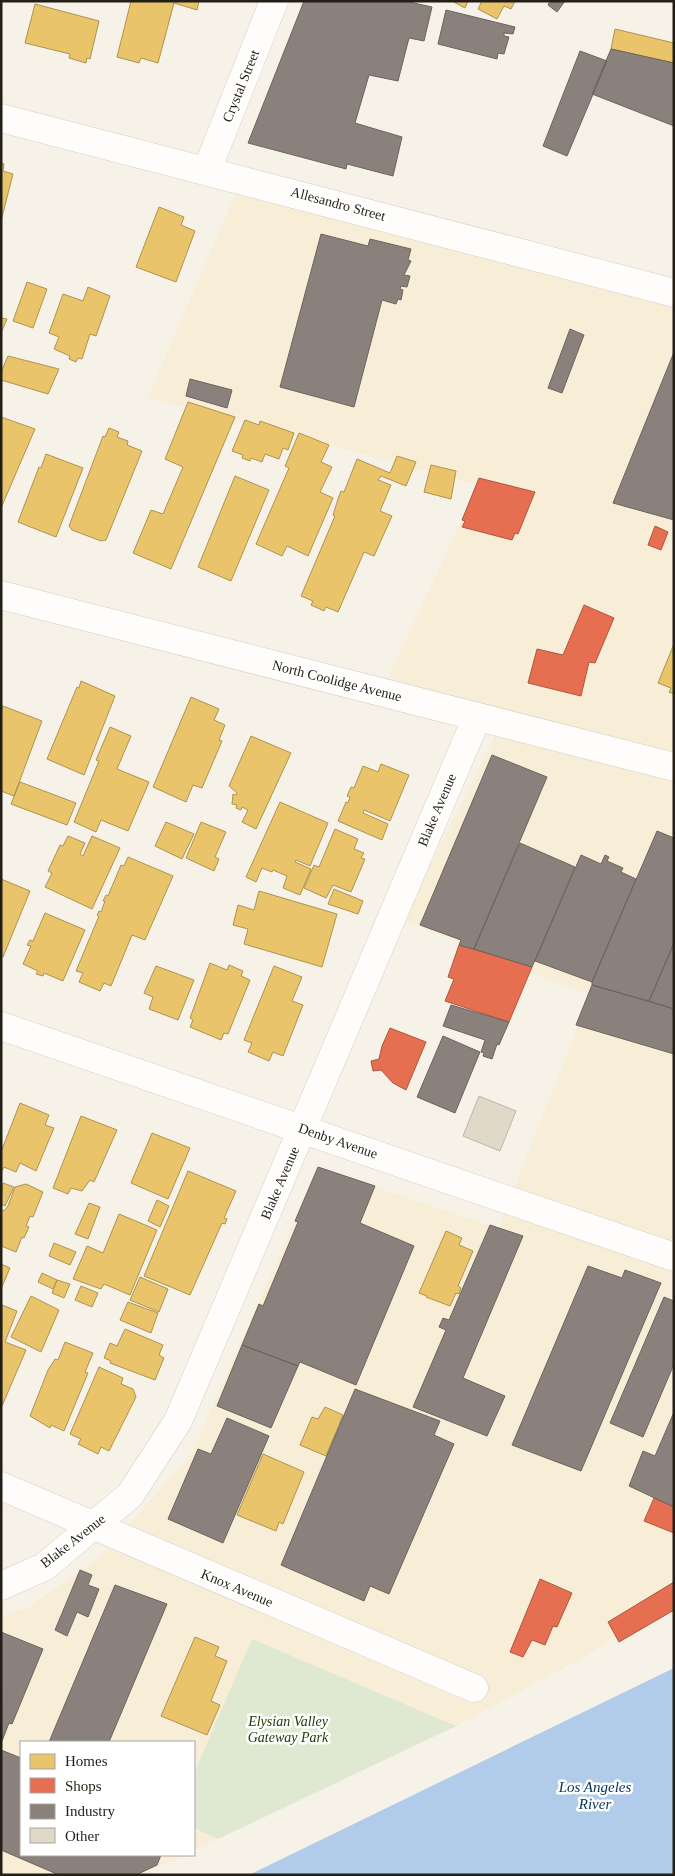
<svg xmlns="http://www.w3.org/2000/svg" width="675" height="1876" font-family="'Times New Roman',serif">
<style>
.built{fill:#f8eed7}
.green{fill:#dfe9d1}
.water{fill:#b0ccea}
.homes{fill:#e9c46a;stroke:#ae9251}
.shops{fill:#e76f51;stroke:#ac573f}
.industry{fill:#8a817c;stroke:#6b645d}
.building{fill:#e0d9c8;stroke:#bbb7ad}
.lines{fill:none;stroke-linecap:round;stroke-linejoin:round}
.street-casing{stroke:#d4d0c7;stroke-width:29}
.street{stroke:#fefdfb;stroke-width:28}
.labels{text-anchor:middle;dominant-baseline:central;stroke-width:5;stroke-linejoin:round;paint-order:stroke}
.street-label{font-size:14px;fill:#231f16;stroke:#fff}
.park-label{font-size:14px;font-style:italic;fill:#203d03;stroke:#fff}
.water-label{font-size:15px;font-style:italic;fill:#02315b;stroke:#fff}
</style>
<rect width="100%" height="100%" fill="#f7f2e7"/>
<path class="built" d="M246 170 674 283V1603L586 1656 456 1726 252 1639 194 1773V1742H21V1855H184L143 1875H1V1617L29 1607 102 1555 192 1453 318 1168 498 1228 590 996 403 920 507 712 388 678 478 485 148 397Z
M194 1828 218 1839 194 1850Z"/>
<path class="green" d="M252 1639 456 1726 218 1839 194 1828V1773Z"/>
<path class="water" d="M674 1668V1875H249Z"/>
<path class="homes" d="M131 1H199L197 10 174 3 158 63 141 58 139 63 117 57Z
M452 1H468L465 8Z
M482 1H515L511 9 504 6 497 19 478 9Z
M35 4 99 21 90 59 87 58 86 63 69 58 70 54 25 43Z
M615 29 674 43V63L611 49Z
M1 163 4 164 3 171 13 174 1 221Z
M159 207 184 217 181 225 195 231 176 282 136 267Z
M27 282 47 289 33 328 13 321Z
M88 287 110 296 96 336 90 334 82 359 78 358 76 362 69 359 70 356 54 349 59 337 49 333 63 294 83 301Z
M1 318 7 319 1 333Z
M8 356 59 369 48 394 1 380V372Z
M188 402 235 417 171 569 133 553 151 510 163 514 183 467 165 459Z
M1 417 35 429 1 508Z
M245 420 259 425 260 421 294 433 288 450 283 448 279 459 265 454 262 462 251 458 250 461 242 458 243 455 232 451Z
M109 428 119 432 117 437 128 441 127 445 142 451 106 540 101 541 72 530 69 526 103 436 105 437Z
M299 433 329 445 321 462 332 467 320 492 333 498 308 556 287 546 282 556 256 544 289 468 285 466Z
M46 454 83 468 56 537 18 522 39 467 41 468Z
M397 456 416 462 406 486 381 476 378 480 391 485 380 511 392 516 374 556 364 552 338 612 326 607 324 611 311 605 313 601 301 596 335 516 333 515 338 499 341 491 344 492 357 459 390 473Z
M431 465 456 471 451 499 424 492Z
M235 476 269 490 231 581 198 567Z
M674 644V694L669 692 671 688 658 683Z
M81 681 115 696 84 775 47 759 77 687 79 688Z
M191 697 219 709 214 720 225 725 219 740 222 741 202 788 193 785 186 802 153 787Z
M3 706 42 721 14 796 1 791V712Z
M110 727 131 736 117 769 149 782 128 831 101 820 96 832 74 822 99 761 96 760Z
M251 736 291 753 256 829 242 822 248 810 242 807 241 810 236 808 237 805 232 804 233 794 236 795 237 793 229 786Z
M381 764 409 775 390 821 364 810 363 813 388 824 382 840 338 821 346 802 348 803 350 797 347 796 351 787 354 788 363 766 378 772Z
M20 782 76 803 67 825 11 804Z
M280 802 328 823 310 866 296 860 295 862 311 869 300 895 283 888 287 876 273 870 272 872 262 868 256 882 246 877Z
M166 822 194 834 182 859 155 846Z
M201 822 226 832 215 857 219 859 214 871 186 858Z
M335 829 358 839 354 849 364 853 361 858 365 859 351 892 333 885 326 898 304 888 314 865 319 867Z
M68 836 85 843 80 854 83 856 92 836 120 848 92 909 45 887 52 873 48 871 60 845 63 846Z
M128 857 173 876 145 940 132 935 111 986 104 983 100 991 79 982 83 973 76 971 99 916 97 915 99 911 101 912 105 901H103L106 895 108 896 121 865 124 866Z
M1 879 30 891 3 957H1Z
M334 889 363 901 358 914 328 904Z
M259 891 337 914 322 967 244 944 248 929 233 925 238 905 254 910Z
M45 913 85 930 63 981 44 973 43 976 36 974 38 971 23 964 31 946 27 945 30 940 33 941Z
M210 963 227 970 229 965 243 971 241 976 250 980 228 1034 224 1033 221 1040 190 1027 193 1020 190 1018Z
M156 966 194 980 178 1020 149 1009 153 997 144 993Z
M274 966 302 977 292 1001 303 1005 283 1056 273 1052 269 1061 248 1052 252 1043 244 1040Z
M20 1103 49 1115 45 1125 54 1128 36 1171 20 1163 16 1172 4 1167 1 1173V1152Z
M81 1116 117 1130 94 1182 90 1180 82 1191 71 1188 68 1194 53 1188Z
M152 1133 190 1148 168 1199 131 1183Z
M188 1171 236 1191 224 1218 227 1219 225 1224 222 1223 190 1295 144 1276Z
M3 1183 14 1187 5 1206 1 1204Z
M26 1184 43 1192 33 1217 30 1216 26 1226 29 1227 24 1238 22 1237 16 1252 1 1246V1210L4 1211 8 1206 15 1187Z
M157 1200 169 1206 160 1227 148 1221Z
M89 1203 100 1207 88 1239 75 1234Z
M119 1214 157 1230 130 1295 104 1284 101 1289 73 1279 87 1246 103 1253Z
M446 1231 462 1238 459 1245 473 1251 458 1286 461 1288 459 1294 456 1293 450 1306 426 1297 427 1296 419 1293Z
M54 1243 76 1252 70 1265 49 1256Z
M1 1264 10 1268 1 1289Z
M42 1273 57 1280 53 1289 38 1282Z
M140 1277 168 1289 159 1312 130 1300Z
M57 1280 70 1284 64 1298 52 1293Z
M81 1286 98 1293 92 1307 75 1300Z
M31 1296 59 1310 41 1352 11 1337Z
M128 1302 158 1313 151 1333 120 1320Z
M2 1305 17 1311 5 1342 26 1350 2 1406Z
M125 1329 163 1345 159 1355 164 1358 155 1380 110 1363 111 1361 104 1358 110 1343 117 1346Z
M65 1342 93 1353 85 1372 88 1373 64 1431 51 1425 50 1428 30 1416 48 1370 55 1359 58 1360Z
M99 1367 123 1378 121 1384 133 1389 136 1397 109 1451 101 1447 98 1454 78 1444 81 1439 70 1434Z
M325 1407 343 1415 326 1456 300 1445 312 1417 318 1419Z
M263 1454 304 1472 283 1524 279 1522 276 1531 237 1515Z
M195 1637 219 1647 215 1656 227 1661 211 1701 220 1705 207 1735 161 1716Z"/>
<path class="shops" d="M479 478 535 492 518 534 515 533 512 540 462 527 465 521 462 520Z
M655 526 668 532 661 550 648 545Z
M584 605 614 618 595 663 589 662 581 696 528 683 537 649 563 655Z
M459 945 532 967 509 1022 445 1001 454 979 448 977Z
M390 1028 426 1042 406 1090 393 1083 381 1070 373 1071 371 1061 379 1059 382 1046Z
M654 1498 674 1507V1533L644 1521Z
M540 1579 572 1593 557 1627 553 1626 545 1645 532 1640 523 1657 510 1652Z
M674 1582V1610L619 1642 608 1622Z"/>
<path class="industry" d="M304 1H405L432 7 424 41 409 38 398 81 369 75 355 123 402 137 393 176 347 164 346 169 248 143Z
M550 1H565L557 12 548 5Z
M446 10 515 27 513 34 504 33V36L509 37 504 54 498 53 497 59 438 44Z
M611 49 674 63V126L592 94Z
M580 51 607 61 567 156 543 146Z
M321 234 368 246 370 239 411 249 408 260 411 261 404 275 410 276 407 287 401 286 400 289 403 290 401 300 398 299 396 304 382 300 354 407 280 387Z
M570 329 584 335 562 393 548 388Z
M674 352V520L613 503Z
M190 379 232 390 227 408 186 396Z
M492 755 547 777 474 949 459 945 461 940 420 925Z
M657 831 674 838V943L649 1001 592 985V982Z
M520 843 575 867 532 967 474 949Z
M581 855 601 864 605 855 609 857 607 861 623 868 621 872 636 879 592 982 535 961Z
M674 943V1009L649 1001Z
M592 985 674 1009V1054L576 1025Z
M451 1005 509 1022 499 1045 497 1044 492 1059 483 1056 484 1053 481 1052 485 1040 443 1026Z
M443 1036 480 1052 455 1113 417 1097Z
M318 1167 375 1186 360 1223 414 1246 356 1385 300 1362 298 1366 242 1345 259 1304 263 1306 298 1222 295 1221Z
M490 1225 523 1236 463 1378 505 1396 487 1436 413 1407 446 1330 439 1327 443 1318 449 1320Z
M588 1266 622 1278 625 1270 661 1283 581 1471 512 1445Z
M664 1297 674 1301V1364L643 1437 610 1423Z
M242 1345 298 1366 271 1428 217 1406Z
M355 1389 440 1421 434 1435 454 1444 389 1594 370 1586 364 1601 281 1565Z
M674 1412V1507L629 1486 643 1451 655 1456Z
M227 1418 269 1436 223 1543 168 1519 198 1449 211 1454Z
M80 1570 92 1575 88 1585 99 1589 88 1617 77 1612 67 1636 55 1630Z
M115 1585 167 1604 109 1742H49Z
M1 1632 43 1649 12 1724 9 1723 2 1741Z
M1 1750 21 1758V1855H161L157 1865 136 1875H59L1 1850Z"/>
<path class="building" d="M479 1096 516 1111 500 1151 463 1136Z"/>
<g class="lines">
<defs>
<path id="street" d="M1 118 674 293
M207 170 274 1
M1 595 674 767
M1 1026 674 1257
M1 1486 474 1688
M1 1586 44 1567 130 1495 178 1421 477 717"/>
</defs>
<use href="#street" class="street-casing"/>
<use href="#street" class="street"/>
</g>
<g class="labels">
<g class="street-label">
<text transform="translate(241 86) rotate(-68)">Crystal Street</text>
<text transform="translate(338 204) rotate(15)">Allesandro Street</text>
<text transform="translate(337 681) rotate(14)">North Coolidge Avenue</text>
<text transform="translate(437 810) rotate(-67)">Blake Avenue</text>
<text transform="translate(338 1141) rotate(19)">Denby Avenue</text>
<text transform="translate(280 1183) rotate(-67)">Blake Avenue</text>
<text transform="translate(73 1541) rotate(-38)">Blake Avenue</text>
<text transform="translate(237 1588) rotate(23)">Knox Avenue</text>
</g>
<g class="park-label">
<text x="288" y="1721">Elysian Valley<tspan x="288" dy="16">Gateway Park</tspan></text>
</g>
<g class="water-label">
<text x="595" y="1787">Los Angeles<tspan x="595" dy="17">River</tspan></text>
</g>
</g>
<rect width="675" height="1876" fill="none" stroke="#231f16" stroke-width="5"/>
<rect x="20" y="1741" width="175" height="115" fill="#ffffff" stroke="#a7a5a2"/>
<rect x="30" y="1754" width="25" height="15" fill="#e9c46a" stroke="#a7a5a2"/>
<text x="65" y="1766" font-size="15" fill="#231f16">Homes</text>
<rect x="30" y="1778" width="25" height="15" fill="#e76f51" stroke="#a7a5a2"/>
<text x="65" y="1791" font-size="15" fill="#231f16">Shops</text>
<rect x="30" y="1804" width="25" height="15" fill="#8a817c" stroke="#a7a5a2"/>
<text x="65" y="1816" font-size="15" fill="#231f16">Industry</text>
<rect x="30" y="1828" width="25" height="15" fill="#e0d9c8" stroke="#a7a5a2"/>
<text x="65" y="1841" font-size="15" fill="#231f16">Other</text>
</svg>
